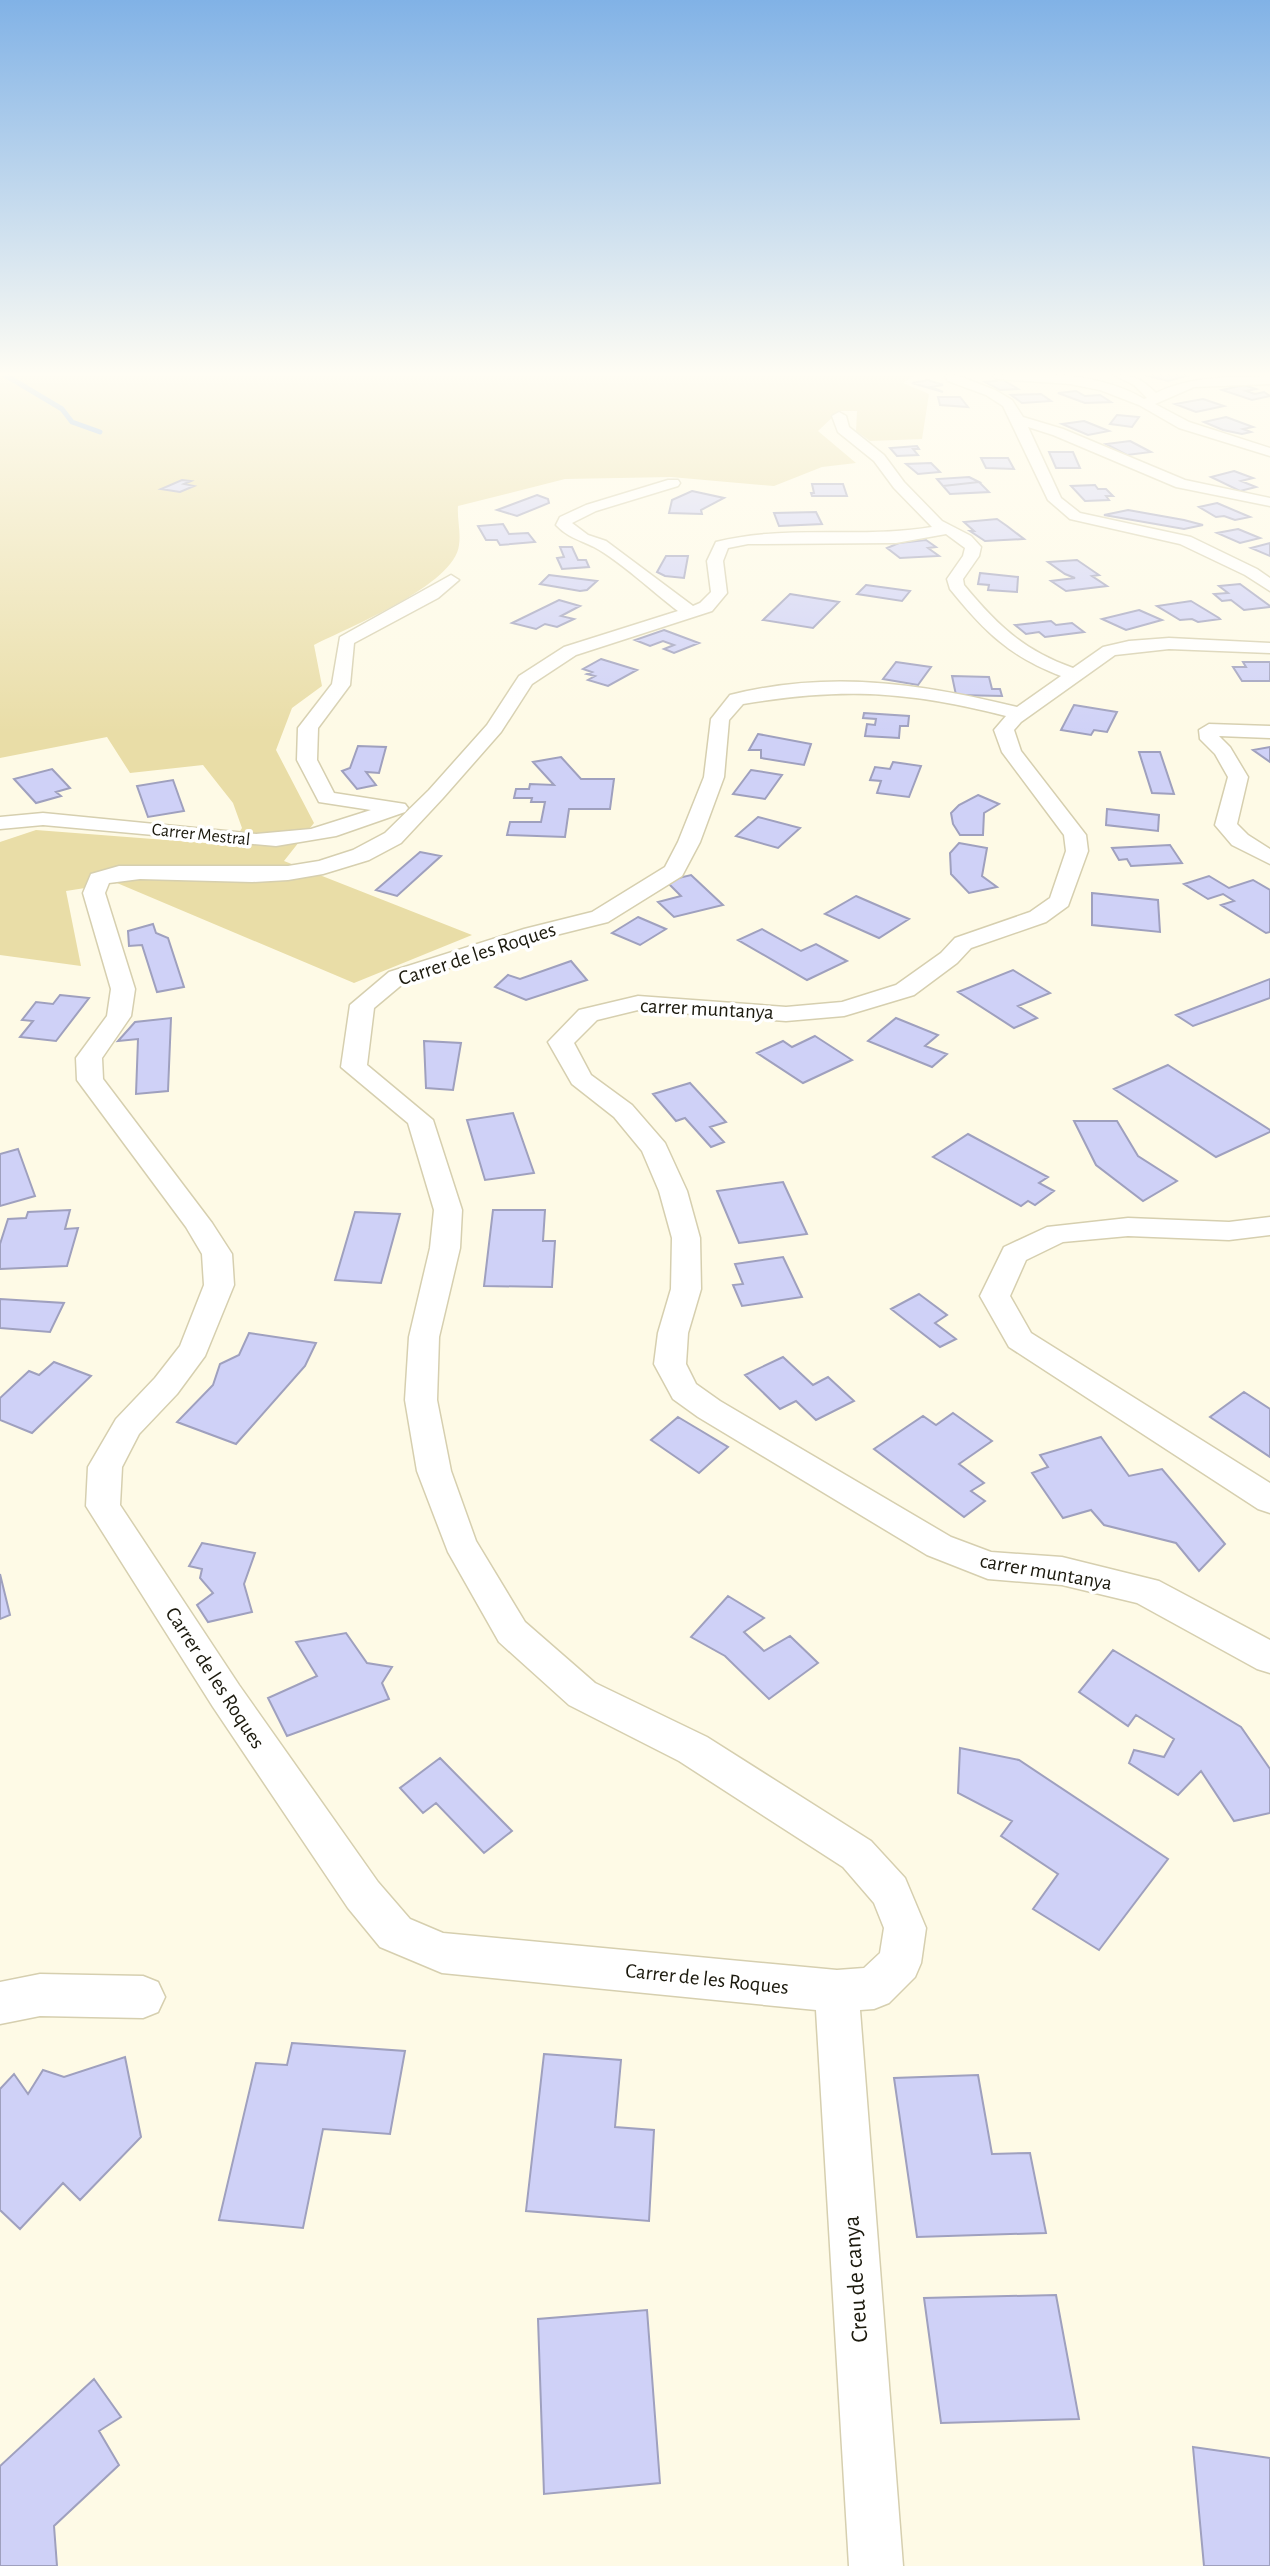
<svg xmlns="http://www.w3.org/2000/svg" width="1270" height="2566" font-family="'Alegreya Sans',sans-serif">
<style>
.green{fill:#e9dda7}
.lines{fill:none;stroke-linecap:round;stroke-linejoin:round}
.stream{stroke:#88aee3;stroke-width:5}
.building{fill:#cfd1f7;stroke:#9fa0be;stroke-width:2}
.street-casing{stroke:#d6cfaf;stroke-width:3}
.street{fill:#fff;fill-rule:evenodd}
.labels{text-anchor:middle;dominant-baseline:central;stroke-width:7;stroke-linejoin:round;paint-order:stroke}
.far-street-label{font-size:18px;fill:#1c1a0e;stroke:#fff}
.street-label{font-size:21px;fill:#1c1a0e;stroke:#fff}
.near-street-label{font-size:24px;fill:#1c1a0e;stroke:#fff}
</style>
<rect width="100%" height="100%" fill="#fefae6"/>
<path class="green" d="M0 375H915L903 383 929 394 922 439 870 441 856 431 857 411H839L818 431 856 463 822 467 774 486 671 477 565 479 458 506C457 519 461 532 459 545 455 585 349 627 314 645L322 686 292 708 276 750 314 823 284 861 472 935 354 983 117 883 66 891 81 966 0 955V842L36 830 231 845 242 828 233 803 203 765 130 773 107 737 0 758Z"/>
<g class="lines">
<path class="stream" d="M5 375 62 409 72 422 100 432"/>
</g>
<path class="building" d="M1145 375H1190L1168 381Z
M928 380 943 385 931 387 943 392 912 383Z
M1003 380 1018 389 1000 390 985 382Z
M1244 385 1256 389 1246 391 1255 394 1264 392 1270 396 1252 400 1222 390Z
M1076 391 1085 396 1100 395 1111 402 1085 403 1058 393Z
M1041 394 1051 401 1022 403 1011 395Z
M938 397H960L968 407 940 405Z
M1203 399 1224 406 1196 412 1175 404Z
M1117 415 1139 417 1132 427 1110 424Z
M1226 417 1253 427 1243 429 1251 432 1242 434 1223 430 1204 422Z
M1084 421 1109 431 1088 435 1062 424Z
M1130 441 1151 452 1127 455 1106 444Z
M917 446 919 449H913L918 455 897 456 890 448Z
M1049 452H1073L1080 468H1056Z
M981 458H1008L1014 469 986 468Z
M931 463 940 472 918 474 906 464Z
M1234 471 1253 478 1241 481 1256 487 1240 491 1211 477Z
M969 477 979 482 943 486 937 479Z
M182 480 191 481 184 484 194 486 180 492 161 489Z
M979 482 989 492 950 494 943 486Z
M812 484H843L847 496H812L811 493H814Z
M1095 485 1098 489H1106L1113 496H1106L1109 500 1085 501 1071 486Z
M692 491 724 498 701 510 702 514 669 513 672 500Z
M537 495 548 499 549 503 517 516 497 510Z
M1217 503 1250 517 1235 520 1224 516 1216 517 1199 507Z
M1128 510 1184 520 1203 525 1184 529 1104 515Z
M816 512 822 524 779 526 774 513Z
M997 519 1007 526 1024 539 985 541 970 531H974L964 522Z
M503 524 509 534 528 533 535 542 500 545 497 540H486L478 526Z
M1238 529 1260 538 1240 543 1217 533Z
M926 540 936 547 928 548 939 556 900 558 887 548 899 543Z
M1270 543V556L1251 548Z
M560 547H572L578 560H586L589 567 562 569 557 558 564 557Z
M666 556H688L684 578 665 576 657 572Z
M1077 560 1099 575 1092 576 1107 586 1066 591 1051 581 1075 578 1065 574 1048 562Z
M980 573 1018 577 1017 592 988 590 989 585 978 584Z
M549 575 597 581 587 590 580 591 540 584Z
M1240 584 1270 606V607L1244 610 1231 600 1222 601 1214 594 1228 593 1219 586Z
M866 585 910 591 902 601 857 594Z
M790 594 839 602 813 628 763 620Z
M559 600 580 606 561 616 574 619 557 627 545 624 536 629 512 623Z
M1191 601 1219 618 1220 619 1198 622 1192 619 1180 620 1157 606Z
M1139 610 1162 620 1126 630 1102 619Z
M1051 621 1056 625 1072 623 1084 632 1045 637 1039 632 1026 634 1015 625Z
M664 630 699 643 674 653 664 649 674 645 663 641 650 646 635 640Z
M601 659 637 670 608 686 588 680 595 676 587 674 592 672 583 669Z
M896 662 931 667 918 685 883 679Z
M1243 662H1270V681H1242L1233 667H1246Z
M952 676 989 677 992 689H1000L1002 696 956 695Z
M1074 705 1117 712 1107 732 1094 730 1091 735 1061 730Z
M864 713 909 716 908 726H900L899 738 865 736 867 724 875 725 876 719 863 718Z
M758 734 811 744 804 765 761 758V750H749Z
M358 746 386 747 379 773 366 772 376 785 357 789 342 771 350 768Z
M1270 747V762L1253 750Z
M1139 752H1160L1174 794 1152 793Z
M561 757 581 779H614L610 809H569L565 837 507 835 510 822H541L545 802H531L532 798H514L516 789H529L530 784 554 785 533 762Z
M893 762 921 766 909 797 877 793 881 781 870 780 875 767 890 769Z
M52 769 70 788 56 792 61 796 36 803 14 779Z
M751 770 782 775 765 799 733 794Z
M173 780 184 811 148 817 137 786Z
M978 795 999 804 984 813 983 835H960L953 824 951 813 959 805Z
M1107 809 1159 815 1158 831 1106 825Z
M758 817 800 828 778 848 736 836Z
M959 843 987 848 982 876 997 887 969 893 951 874 950 853Z
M1170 845 1182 863 1131 866 1127 859 1119 860 1112 848Z
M420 852 441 856 397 896 376 890Z
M691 875 723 905 674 917 658 902 681 896 666 881Z
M1209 876 1229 888 1253 880 1270 890V932L1266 933 1221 905 1234 901 1223 894 1208 899 1184 884Z
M1092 893 1158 900 1160 932 1092 925Z
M856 896 909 919 879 938 825 914Z
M638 917 666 929 640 945 612 933Z
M153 924 156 933 168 938 184 987 157 992 142 945 129 946 128 931Z
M762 929 801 951 816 944 847 961 807 980 738 940Z
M571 961 587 980 526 1000 495 987 508 975 520 979Z
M1013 970 1050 993 1018 1006 1037 1018 1014 1028 958 992Z
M1270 979V998L1193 1026 1176 1015Z
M60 995 89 998 56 1041 20 1037 33 1021 22 1020 36 1002 53 1004Z
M171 1018 168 1091 136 1094 138 1039 118 1041 135 1022Z
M896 1018 938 1035 925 1046 947 1054 932 1067 868 1041Z
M815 1036 852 1060 803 1083 757 1053 783 1041 792 1047Z
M424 1041 461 1043 453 1090 426 1088Z
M1168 1065 1270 1130V1132L1216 1157 1114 1089Z
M690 1083 726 1122 710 1127 724 1142 711 1147 685 1118 676 1121 653 1094Z
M513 1113 534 1173 485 1180 467 1120Z
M1074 1121H1117L1138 1156 1177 1181 1143 1201 1096 1165Z
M968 1134 1048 1177 1039 1183 1054 1191 1035 1205 1028 1201 1021 1206 933 1157Z
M18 1149 35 1196 0 1206V1154Z
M783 1182 807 1234 739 1243 717 1191Z
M70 1210 65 1229 78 1228 67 1266 0 1269V1244L8 1219 26 1218 28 1212Z
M493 1210H545L543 1241H555L552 1287 484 1286Z
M355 1212 400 1214 381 1283 335 1280Z
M783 1257 802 1297 742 1306 733 1285 743 1284 735 1264Z
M919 1294 947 1315 935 1323 956 1339 940 1347 891 1309Z
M0 1299 64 1303 50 1332 0 1328Z
M249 1333 316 1343 305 1366 236 1444 177 1422 213 1385 220 1364 239 1355Z
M783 1357 813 1385 828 1377 854 1401 816 1420 796 1401 780 1409 745 1375Z
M54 1362 91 1376 32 1433 0 1420V1398L29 1371 39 1375Z
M1244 1392 1270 1409V1457L1210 1417Z
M953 1413 992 1441 959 1464 984 1483 971 1491 985 1501 964 1517 874 1449 923 1416 936 1425Z
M678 1417 728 1447 699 1473 651 1440Z
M1101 1437 1129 1476 1162 1469 1225 1544 1199 1571 1176 1543 1104 1525 1091 1510 1063 1518 1032 1473 1048 1467 1040 1455Z
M202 1543 255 1553 244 1584 252 1612 208 1622 197 1605 213 1593 200 1578 202 1569 189 1566Z
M0 1574 10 1615 0 1619Z
M728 1596 764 1618 744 1632 764 1651 790 1636 818 1663 769 1699 725 1656 691 1637Z
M346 1633 367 1663 392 1667 382 1683 389 1699 287 1736 268 1698 317 1676 296 1642Z
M1113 1650 1241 1727 1270 1769V1813L1234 1821 1201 1771 1178 1795 1129 1763 1134 1750 1164 1757 1174 1739 1136 1715 1128 1726 1079 1692Z
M960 1748 1019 1760 1168 1859 1099 1950 1033 1909 1058 1874 1001 1836 1012 1821 958 1793Z
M440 1758 512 1831 484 1853 436 1803 423 1813 400 1788Z
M292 2043 405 2051 390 2134 323 2129 303 2228 219 2220 256 2063 287 2065Z
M544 2054 621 2060 615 2127 654 2130 649 2221 526 2211Z
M125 2057 141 2137 80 2200 63 2183 20 2229 0 2210V2089L14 2074 28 2094 43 2070 64 2077Z
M978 2075 992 2154 1030 2153 1046 2233 917 2237 894 2078Z
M1056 2295 1079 2419 941 2423 924 2298Z
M647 2310 660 2483 544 2494 538 2319Z
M94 2379 121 2417 99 2431 119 2465 54 2526 57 2566H0V2466Z
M1193 2447 1270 2458V2566H1204Z"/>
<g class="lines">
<defs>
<path id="street" d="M944 375H956L995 390 1012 400 1023 417 1063 429 1185 480 1270 498V506L1176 487 1053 435 1028 427 1061 498 1080 513 1191 537 1257 569 1270 578V591L1245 575 1180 544 1070 519 1048 500 1003 406 986 395 948 381Z
M992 375C1041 372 1101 373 1144 399L1147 398 1134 385 1114 375C1134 375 1142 379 1156 393 1192 375 1231 378 1270 376V384L1194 387 1155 404 1189 422 1270 448V456L1179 428 1139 405 1100 390 1070 384 998 379Z
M839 412 846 416 849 427 884 455 904 482 942 521 971 536 981 547 979 556 963 579 964 585C997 625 1023 650 1073 668L1103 647 1129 641 1169 638 1270 643V653L1169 649 1115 655 1021 722 1014 730 1021 751 1086 835 1088 851 1068 906 1046 922 971 948 957 963 914 995 844 1016 786 1021 638 1010 597 1020 574 1043 591 1075 632 1105 665 1143 687 1191 700 1238 701 1289 688 1333 686 1364 696 1384 720 1401 951 1537 991 1552 1062 1557 1159 1581 1270 1640V1673L1257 1669 1137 1603 1062 1585 988 1579 927 1555 698 1417 673 1399 654 1364 658 1333 671 1289 672 1238 659 1191 642 1151 614 1117 572 1084 548 1042 579 1010 638 996 786 1007 842 1002 896 985 941 953 955 938 1030 912 1050 898 1066 851 1064 835 1002 752 994 730 1006 716C908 691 843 687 743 704L729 720 724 777 700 842 682 876 608 922 540 939 405 982 374 1008 367 1065 433 1120 462 1210 460 1248 439 1337 437 1400 451 1471 476 1541 525 1622 595 1683 707 1737 871 1841 905 1878 926 1928 921 1963 915 1977 889 2003 874 2009 860 2010 903 2566H849L816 2010 442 1973 380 1947 348 1908 213 1707 86 1506 88 1467 116 1419 155 1378 180 1346 204 1285 202 1254 186 1227 77 1080 76 1058 107 1016 111 989 83 893 91 874 119 866H288L319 861 353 850 385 833 429 790 487 725 519 676 564 647 678 611C654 593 619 560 594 547 580 540 567 537 556 525L560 517 586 505 668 480H678L680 483 678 486 596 511 572 523 588 535 606 541 693 606 700 603 711 592 707 561 716 542C786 524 861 539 932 527L894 488 874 461 838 432 832 416ZM946 534 965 548 963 556 947 579 950 589C984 631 1010 657 1061 676L1017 707C920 683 829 670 730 695L711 719 704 777 678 842 665 867 592 912 524 929 389 972 350 1005 341 1067 408 1123 434 1210 430 1248 409 1337 405 1400 417 1471 448 1552 499 1642 569 1705 679 1761 843 1867 874 1903 884 1928 880 1953 864 1968 837 1970 443 1933 410 1919 378 1882 239 1685 120 1505 122 1467 139 1434 177 1394 205 1356 234 1285 232 1254 212 1223 103 1079 102 1058 131 1016 135 989 105 893 109 883 140 879 252 882 288 880 323 874 369 860 401 843 443 798 501 732 532 684 576 655 712 611 727 593 723 561 728 548 748 544 896 543Z
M451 575 459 580 438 598 354 643 350 685 318 728 317 760 334 793 405 804 408 808 405 812 336 836 276 846 43 825 0 829V817L43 813 256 834 311 829 371 810 319 802 297 760 298 728 332 684 340 637Z
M1209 724 1270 726V738L1219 736 1230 747 1248 777 1237 824 1248 835 1270 849V864L1232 845 1215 825 1228 777 1215 754 1200 739 1199 730Z
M1270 1217V1235L1229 1240 1128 1236 1063 1242 1026 1260 1010 1296 1031 1333 1270 1483V1513L1258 1509 1009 1347 980 1296 1004 1247 1047 1227 1128 1218 1229 1222Z
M40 1974 143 1976 158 1982 165 1997 158 2012 143 2018 40 2016 0 2024V1982Z"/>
</defs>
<use href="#street" class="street-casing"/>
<use href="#street" class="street"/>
</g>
<linearGradient id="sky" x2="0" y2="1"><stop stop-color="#81b2e6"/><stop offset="0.51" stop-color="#fffdf4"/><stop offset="1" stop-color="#fffdf4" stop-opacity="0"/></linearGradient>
<rect width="1270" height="734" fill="url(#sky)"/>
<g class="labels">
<g class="far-street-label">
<text transform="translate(201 835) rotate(6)">Carrer Mestral</text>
</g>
<g class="street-label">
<text transform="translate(477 954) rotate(-18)">Carrer de les Roques</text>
<text transform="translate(707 1009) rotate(3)">carrer muntanya</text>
<text transform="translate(1046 1572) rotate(10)">carrer muntanya</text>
<text transform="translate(215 1678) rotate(57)">Carrer de les Roques</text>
<text transform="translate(707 1979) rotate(6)">Carrer de les Roques</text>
</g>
<g class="near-street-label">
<text transform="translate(856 2279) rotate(-94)">Creu de canya</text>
</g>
</g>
</svg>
